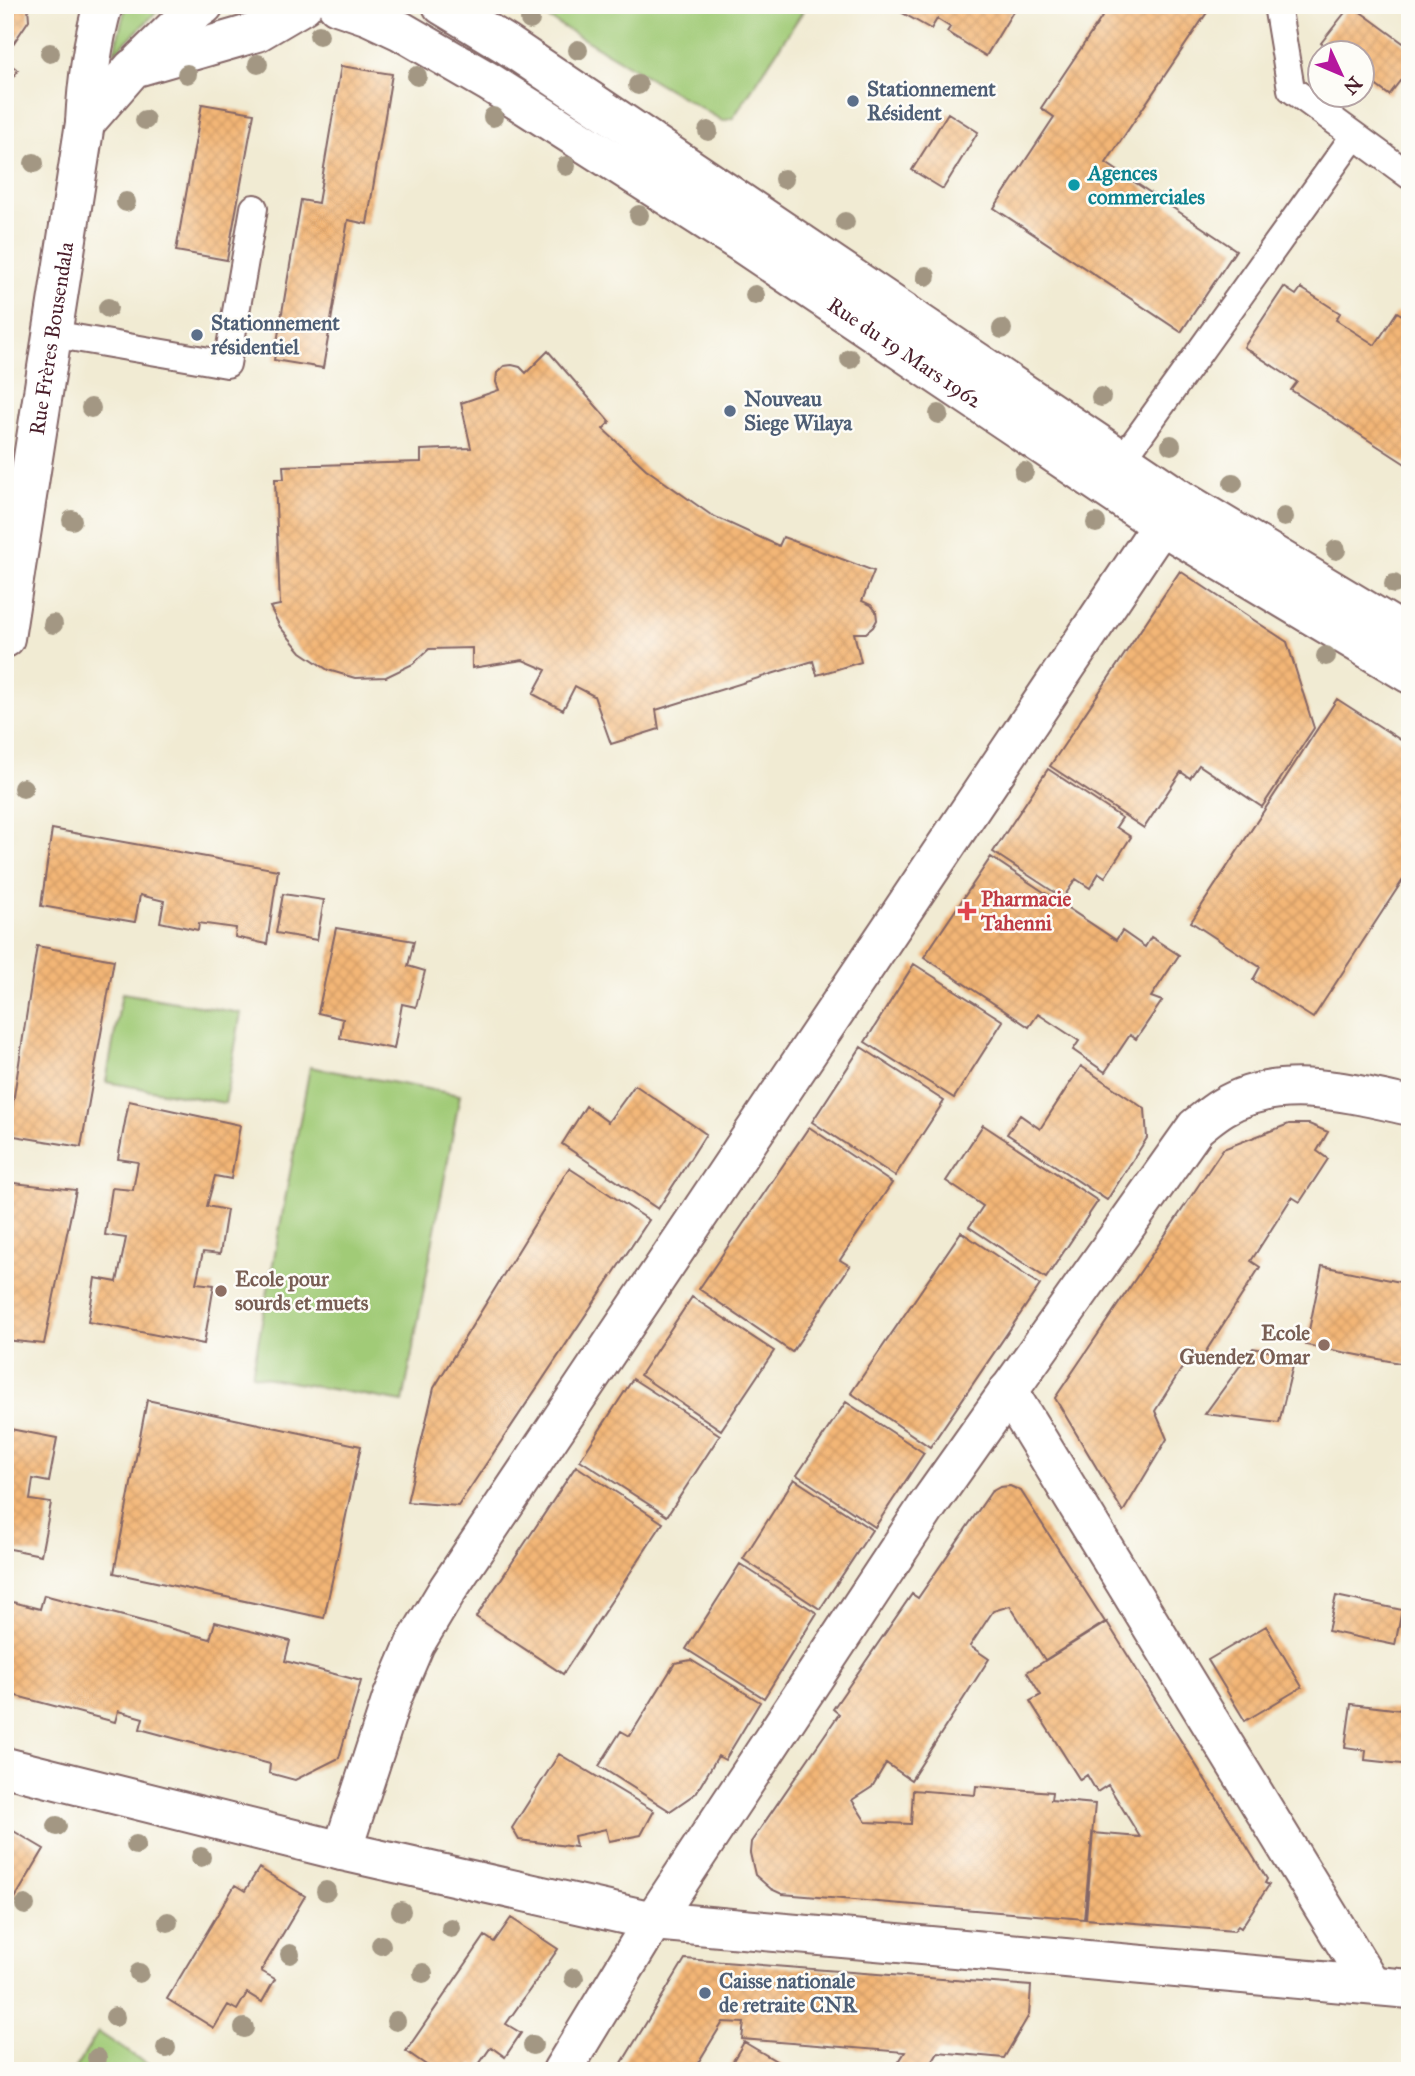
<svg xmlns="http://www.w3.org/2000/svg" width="1415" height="2076" font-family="'IM FELL Great Primer',serif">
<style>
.grass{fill:#a1cb77;stroke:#767551;stroke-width:2}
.building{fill:url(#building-cross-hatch)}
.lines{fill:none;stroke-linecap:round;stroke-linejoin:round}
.lane-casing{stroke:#846666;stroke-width:30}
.street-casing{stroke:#846666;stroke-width:42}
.lane{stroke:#fff;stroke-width:26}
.street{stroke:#fff;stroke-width:38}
.tree{fill:#a39783}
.service-dot{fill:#5c6f8a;stroke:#fdfcf7;stroke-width:2.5}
.culture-dot{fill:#0f9aa8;stroke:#fdfcf7;stroke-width:2.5}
.health-dot{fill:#e0444e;stroke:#fdfcf7;stroke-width:2.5}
.education-dot{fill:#8d6e63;stroke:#fdfcf7;stroke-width:2.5}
.labels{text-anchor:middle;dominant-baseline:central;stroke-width:5;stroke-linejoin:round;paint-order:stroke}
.service-label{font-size:21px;font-weight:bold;fill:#4e5e75;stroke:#fdfcf7;text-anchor:start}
.culture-label{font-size:21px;font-weight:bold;fill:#0d838f;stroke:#fdfcf7;text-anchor:start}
.street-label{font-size:21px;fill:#4a1f2b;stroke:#fdfcf7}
.health-label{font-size:21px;font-weight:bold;fill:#be3a42;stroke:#fdfcf7;text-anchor:start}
.education-label{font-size:21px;font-weight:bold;fill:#785e54;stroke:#fdfcf7;text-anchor:start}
</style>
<defs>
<pattern id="building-cross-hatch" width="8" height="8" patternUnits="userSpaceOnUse" patternTransform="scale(1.75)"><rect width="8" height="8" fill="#f3b676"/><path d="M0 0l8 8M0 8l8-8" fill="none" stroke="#d29c66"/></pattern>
</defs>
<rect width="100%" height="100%" fill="#fdfcf7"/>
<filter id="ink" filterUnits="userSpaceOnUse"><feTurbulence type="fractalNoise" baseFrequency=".0143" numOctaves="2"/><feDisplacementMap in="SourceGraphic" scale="14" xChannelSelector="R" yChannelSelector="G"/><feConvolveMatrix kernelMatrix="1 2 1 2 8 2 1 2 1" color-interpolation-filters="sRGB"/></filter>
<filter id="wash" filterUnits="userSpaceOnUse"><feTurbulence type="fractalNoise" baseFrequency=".00686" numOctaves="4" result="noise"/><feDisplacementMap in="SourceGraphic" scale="28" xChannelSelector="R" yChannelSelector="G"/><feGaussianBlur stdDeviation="1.57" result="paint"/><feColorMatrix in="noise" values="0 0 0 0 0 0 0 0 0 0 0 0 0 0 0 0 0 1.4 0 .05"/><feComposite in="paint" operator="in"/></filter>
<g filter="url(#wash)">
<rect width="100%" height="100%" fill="#f1ebd3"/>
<path class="grass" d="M126 5H164L114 53Z
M531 5H807L733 118 723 121 548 18Z
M122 993 241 1013 225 1103 106 1082Z
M310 1067 460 1095 403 1402 252 1375Z
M98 2032 156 2070V2071H74Z"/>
<g id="blocks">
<path class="building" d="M5 5 28 7 29 20 5 56Z
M893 5H1017L986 56 947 32 950 27 937 19 931 29 892 7Z
M1110 5H1212L1106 163 1236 250 1181 332 994 208 1054 117 1041 108Z
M1351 5 1410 48V68L1389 95 1362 75V52H1333L1321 43Z
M5 61 18 70 5 89Z
M341 66 392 74 367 224 348 220 323 368 274 360 301 200 318 203Z
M202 104 254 113 227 260 176 251Z
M948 113 978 132 943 189 912 170Z
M1284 287 1296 295 1301 288 1340 313 1336 320 1375 345 1397 312 1410 320V467L1291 390 1297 382 1244 347Z
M548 351 610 422 603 429 646 469 711 515 779 546 783 537 874 571 862 601 871 605 876 611 877 620 873 627 866 633H854L861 662 817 675 813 661 656 710 659 729 611 744 594 696 575 686 563 710 533 694 546 670 523 660 472 668V648L429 649 413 664 386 677 355 678 328 670 301 652 280 627 270 607 280 605 275 479H284L283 466 421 462V450L471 448 461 403 499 390 496 382 497 373 504 366 512 365 520 367 526 373Z
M1180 571 1287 642 1314 728 1262 807 1199 765 1190 778 1181 772 1144 828 1050 766Z
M1337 699 1410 746V869L1313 1018 1253 980 1260 967 1191 922Z
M1048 769 1122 818 1116 827 1131 837 1105 877 1099 873 1090 888 1076 879 1063 898 993 852Z
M52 829 278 870 267 944 235 937 236 928 199 923 198 930 160 922 164 901 140 895 135 922 41 906Z
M991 857 1116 940 1122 931 1145 947 1151 937 1179 955 1151 997 1162 1001 1136 1039 1130 1035 1105 1072 1073 1050 1079 1041 1038 1014 1029 1027 924 957Z
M283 894 324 900 317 940 276 933Z
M336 928 414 941 408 966 425 971 416 1007 402 1004 394 1049 340 1038 343 1019 318 1013Z
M37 946 114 960 81 1147 8 1135Z
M914 964 1003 1021 954 1098 865 1042Z
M861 1047 944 1101 895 1176 812 1122Z
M1081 1066 1145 1109 1147 1138 1107 1200 1007 1134 1020 1115 1040 1129Z
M635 1085 706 1134 658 1209 562 1144 586 1106 608 1122Z
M129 1101 240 1125 231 1179 215 1176 207 1206 227 1210 220 1254 203 1252 196 1283 214 1285 204 1344 88 1322 95 1278 117 1282 126 1238 105 1235 112 1188 133 1190 138 1162 118 1159Z
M1289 1124H1309L1328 1132 1317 1151 1328 1159 1300 1202 1292 1197 1251 1261 1260 1267 1197 1365 1187 1360 1155 1411 1167 1439 1123 1512 1055 1398 1223 1149Z
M983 1125 1098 1201 1046 1278 969 1227 983 1206 946 1181Z
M809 1127 892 1183 840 1260 850 1266 792 1352 699 1289Z
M569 1168 649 1220 458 1506 407 1502 434 1388Z
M5 1182 76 1190 44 1344 5 1340Z
M961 1232 1040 1285 930 1447 851 1393Z
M1322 1266 1410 1284V1365L1306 1345Z
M692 1297 774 1351 721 1430 640 1375Z
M1253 1348 1295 1357 1279 1423 1205 1414Z
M633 1379 720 1435 667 1516 580 1460Z
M147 1400 361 1446 324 1618 114 1573Z
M846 1402 924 1453 875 1527 797 1475Z
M5 1428 57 1438 49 1482 33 1479 30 1500 51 1503 41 1555 5 1548Z
M576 1466 663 1523 563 1674 476 1617Z
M794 1479 872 1530 820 1609 743 1559Z
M1010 1486 1021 1491 1105 1622 1045 1660 1010 1606 993 1611 970 1646 989 1659 911 1780 886 1763 872 1787 852 1800 866 1822 911 1824 913 1790 975 1795 976 1786 1052 1792 1051 1800 1095 1804 1084 1919 782 1894 771 1889 755 1875 750 1853 751 1842 839 1714 833 1709 912 1594 918 1598 991 1492 1000 1487Z
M740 1564 817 1613 764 1698 686 1649Z
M44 1595 210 1639 215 1622 290 1641 285 1661 361 1681 339 1758 295 1780 269 1773 270 1764 140 1729 143 1718 118 1711 115 1722 5 1693V1600L40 1609Z
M1336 1596 1402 1610 1395 1645 1328 1631Z
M1107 1622 1267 1879 1265 1883 1269 1885 1241 1928 1238 1926 1234 1931 1086 1919 1093 1833 1140 1837 1108 1785 1097 1792 1087 1775 1080 1780 1030 1701 1041 1695 1027 1672Z
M1266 1626 1302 1687 1245 1721 1208 1660Z
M691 1660 760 1702 725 1760 718 1756 696 1793 670 1811 599 1766 621 1731 630 1736 675 1663Z
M1351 1704 1410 1711V1765L1365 1760 1366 1750 1345 1747Z
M559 1754 654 1811 641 1835 609 1841 606 1829 574 1836 576 1847 519 1840 512 1828Z
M5 1826 44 1849 5 1915Z
M259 1868 305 1896 261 1971 275 1979 262 2002 247 1993 237 2010 228 2005 214 2028 167 1999 235 1885 245 1891Z
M511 1918 558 1949 506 2024 521 2033 505 2057 491 2047 477 2067 473 2064 469 2071H435L406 2051 485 1936 494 1942Z
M685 1959 1031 1986 1029 2015 1004 2058 938 2052 926 2071H893L905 2052 742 2039 744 2023 723 2022 693 2071H617Z
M744 2042 793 2071H727Z"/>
</g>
</g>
<g filter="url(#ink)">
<use href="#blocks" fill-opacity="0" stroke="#846666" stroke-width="2"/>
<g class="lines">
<defs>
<path id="lane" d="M1277 5 1291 89 1410 176
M52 334 227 364 254 208
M1122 460 1354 136"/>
<g id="street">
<path id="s1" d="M337 5 369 16 401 31 489 82 743 244 1161 525 1410 674"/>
<path d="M442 5 506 44 1180 499 1410 637"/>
<path d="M140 62 183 20 204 5"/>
<path d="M85 123 133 68 257 32 303 5"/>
<path id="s2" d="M5 638 85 123C87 82 92 44 103 5"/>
<path d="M1008 1391 1371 1985"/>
<path d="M5 1767 342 1851 653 1921 1410 1989"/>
<path d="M342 1851 392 1698 415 1644 448 1589 1161 525"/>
<path d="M562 2071 653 1921 926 1508 1196 1127C1205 1120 1213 1113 1223 1107 1278 1073 1351 1093 1410 1106"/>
</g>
</defs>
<use href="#lane" class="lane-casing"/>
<use href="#street" class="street-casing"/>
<use href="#lane" class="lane"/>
<use href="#street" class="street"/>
</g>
<g class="tree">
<circle cx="530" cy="20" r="10"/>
<circle cx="319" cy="35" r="10"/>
<circle cx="578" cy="50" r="10"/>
<circle cx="50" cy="53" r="10"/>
<circle cx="258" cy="64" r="10"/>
<circle cx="187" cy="74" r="10"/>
<circle cx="417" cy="76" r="10"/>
<circle cx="638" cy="85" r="10"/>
<circle cx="493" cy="117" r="10"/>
<circle cx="145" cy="120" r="10"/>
<circle cx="708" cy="131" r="10"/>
<circle cx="34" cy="163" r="10"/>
<circle cx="566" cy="166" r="10"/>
<circle cx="784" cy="179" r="10"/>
<circle cx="126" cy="202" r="10"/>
<circle cx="639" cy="215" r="10"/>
<circle cx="845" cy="222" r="10"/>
<circle cx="926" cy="276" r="10"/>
<circle cx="755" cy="295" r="10"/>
<circle cx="108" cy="308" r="10"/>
<circle cx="1002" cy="329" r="10"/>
<circle cx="850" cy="359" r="10"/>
<circle cx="1101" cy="397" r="10"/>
<circle cx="91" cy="408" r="10"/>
<circle cx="939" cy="414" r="10"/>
<circle cx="1171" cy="445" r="10"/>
<circle cx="1024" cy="472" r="10"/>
<circle cx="1233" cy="483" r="10"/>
<circle cx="1284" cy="517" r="10"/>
<circle cx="72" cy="520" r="10"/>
<circle cx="1096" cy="523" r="10"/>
<circle cx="1336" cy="550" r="10"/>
<circle cx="1394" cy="584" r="10"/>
<circle cx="53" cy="624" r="10"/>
<circle cx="1326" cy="656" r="10"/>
<circle cx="23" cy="788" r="10"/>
<circle cx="57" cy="1826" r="10"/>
<circle cx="136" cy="1845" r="10"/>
<circle cx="201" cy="1857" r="10"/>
<circle cx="326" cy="1891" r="10"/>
<circle cx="25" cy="1905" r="10"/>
<circle cx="401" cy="1911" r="10"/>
<circle cx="168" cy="1922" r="10"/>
<circle cx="451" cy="1928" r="10"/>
<circle cx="381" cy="1945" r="10"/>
<circle cx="290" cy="1954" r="10"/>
<circle cx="139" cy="1973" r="10"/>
<circle cx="423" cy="1973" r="10"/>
<circle cx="574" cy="1978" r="10"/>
<circle cx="115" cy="2017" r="10"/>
<circle cx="396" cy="2021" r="10"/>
<circle cx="244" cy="2028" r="10"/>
<circle cx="533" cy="2045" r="10"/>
<circle cx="166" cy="2048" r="10"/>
<circle cx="97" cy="2058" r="10"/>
</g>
</g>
<g class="service-dot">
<circle cx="853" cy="101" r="7"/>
<circle cx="197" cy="335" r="7"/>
<circle cx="730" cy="411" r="7"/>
<circle cx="705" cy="1993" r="7"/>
</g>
<circle class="culture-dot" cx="1074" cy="185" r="7"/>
<path class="health-dot" d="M963.5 900.5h7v7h7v7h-7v7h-7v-7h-7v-7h7z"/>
<g class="education-dot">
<circle cx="221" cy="1291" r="7"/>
<circle cx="1324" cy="1345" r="7"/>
</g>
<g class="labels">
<g class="service-label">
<text x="867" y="89">Stationnement<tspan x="867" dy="24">Résident</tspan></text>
<text x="211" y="323">Stationnement<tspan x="211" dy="24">résidentiel</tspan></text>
<text x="744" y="399">Nouveau<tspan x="744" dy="24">Siege Wilaya</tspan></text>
<text x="719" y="1981">Caisse nationale<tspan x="719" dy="24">de retraite CNR</tspan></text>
</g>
<g class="culture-label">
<text x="1088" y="173">Agences<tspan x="1088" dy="24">commerciales</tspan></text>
</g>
<g class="street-label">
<text stroke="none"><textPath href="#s2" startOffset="303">Rue Frères Bousendala</textPath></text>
<text stroke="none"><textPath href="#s1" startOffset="667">Rue du 19 Mars 1962</textPath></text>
</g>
<g class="health-label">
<text x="981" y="899">Pharmacie<tspan x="981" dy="24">Tahenni</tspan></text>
</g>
<g class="education-label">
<text x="235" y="1279">Ecole pour<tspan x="235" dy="24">sourds et muets</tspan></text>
<text x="1310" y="1333" text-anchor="end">Ecole<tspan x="1310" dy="24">Guendez Omar</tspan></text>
</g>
</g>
<rect width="1415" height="2076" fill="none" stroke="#fdfcf7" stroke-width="28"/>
<g transform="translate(1341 74) rotate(134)"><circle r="33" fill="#fdfcf7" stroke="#b5a4a5" stroke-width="2"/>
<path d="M0-5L12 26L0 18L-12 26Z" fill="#b5179e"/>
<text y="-10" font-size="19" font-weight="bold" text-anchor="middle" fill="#4a1f2b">N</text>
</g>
</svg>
